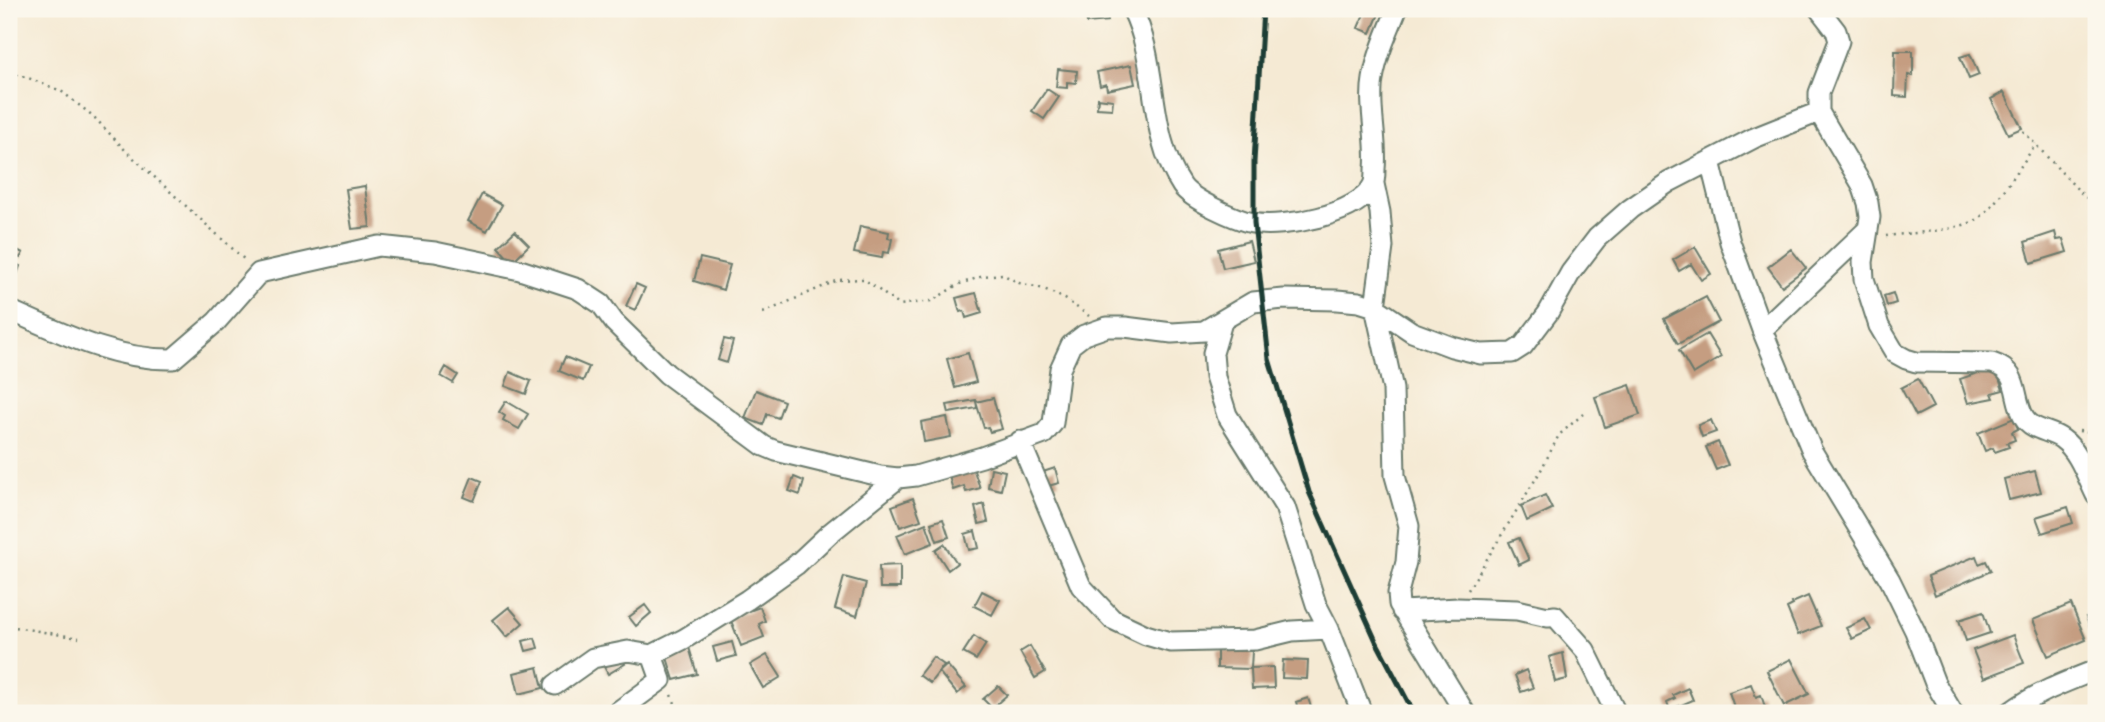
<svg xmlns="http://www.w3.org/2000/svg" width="2105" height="722" font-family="'Sorts Mill Goudy',serif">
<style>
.building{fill:#c59d81}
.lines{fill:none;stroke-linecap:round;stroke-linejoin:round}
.minor-casing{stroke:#6a7a6c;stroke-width:23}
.path{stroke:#6a7a6c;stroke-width:2.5;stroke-dasharray:2 5;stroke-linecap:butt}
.minor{stroke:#fff;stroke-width:19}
.rail{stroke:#1f3d34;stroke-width:5}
</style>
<rect width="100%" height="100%" fill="#fbf7ec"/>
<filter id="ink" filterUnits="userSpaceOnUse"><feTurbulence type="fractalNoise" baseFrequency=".0143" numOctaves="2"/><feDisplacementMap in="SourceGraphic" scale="14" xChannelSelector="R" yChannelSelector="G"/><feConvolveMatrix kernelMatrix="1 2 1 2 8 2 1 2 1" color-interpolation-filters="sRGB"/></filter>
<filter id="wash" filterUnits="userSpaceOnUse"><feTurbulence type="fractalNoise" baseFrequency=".00686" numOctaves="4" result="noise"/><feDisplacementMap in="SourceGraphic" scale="28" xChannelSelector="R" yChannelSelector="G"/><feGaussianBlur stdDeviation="1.57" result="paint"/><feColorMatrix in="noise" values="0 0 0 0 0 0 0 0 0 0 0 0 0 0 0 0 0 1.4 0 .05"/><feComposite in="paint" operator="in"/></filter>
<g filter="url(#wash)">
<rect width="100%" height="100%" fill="#f5ead4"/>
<g id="blocks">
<path class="building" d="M1086 9H1107L1108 21 1087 23Z
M1361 9H1381L1371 33 1358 28 1364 14 1359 12Z
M1895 51H1913V76L1908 75 1907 97 1894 96Z
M1970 54 1979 75 1969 79 1960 57Z
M1131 65 1135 84 1107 90 1106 84 1100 86 1097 72Z
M1058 69 1077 71 1076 83 1067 82V88L1056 87Z
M1047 89 1059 97 1044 119 1032 111Z
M2004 92 2022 128 2008 134 1991 99Z
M1098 98 1113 100 1112 109 1097 108Z
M365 186 370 227 352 229 346 189Z
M482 194 502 205 487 231 468 221Z
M860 226 889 232 888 238 892 239 889 253 883 252 882 258 854 253Z
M515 231 529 245 512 262 498 247Z
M2055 232 2057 240 2063 239 2067 252 2031 263 2025 242Z
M1249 241 1254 261 1223 268 1218 249Z
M11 247 23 253 20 258 9 253Z
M1695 247 1711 274 1701 280 1691 264 1679 271 1673 260Z
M1791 249 1806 268 1782 286 1768 267Z
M700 258 730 265 723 290 694 281Z
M9 261 20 266 15 280 9 278Z
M636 284 645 288 635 310 626 306Z
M976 293 982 313 966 318 964 311 960 312 956 298Z
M1893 293 1896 303 1887 306 1884 296Z
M1706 297 1719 322 1678 344 1664 319Z
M1707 334 1721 357 1693 374 1679 350Z
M724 339 733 341 727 363 718 360Z
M968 353 976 382 955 388 947 359Z
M565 357 589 367 583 381 559 371Z
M446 367 458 375 453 383 441 376Z
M1995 367 2003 390 1992 393 1994 398 1968 403 1960 379Z
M510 372 531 381 526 394 505 386Z
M1918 379 1933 407 1916 416 1901 388Z
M1630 385 1640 415 1605 427 1595 397Z
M756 390 784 401 778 418 767 414 763 425 745 418Z
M993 398 1002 429 990 432 988 427 984 428 976 402Z
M976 400 977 408 949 413 947 405Z
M506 401 528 414 519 429 503 420 505 416 499 412Z
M947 417 951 437 924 442 921 422Z
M2014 418 2018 429 2012 432 2015 440 2007 443 2009 447 1995 452 1993 448 1985 451 1978 433Z
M1711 420 1716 432 1702 437 1698 425Z
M1718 442 1728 465 1716 470 1706 447Z
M972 465 980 488 966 492 964 486 953 490 948 473Z
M991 468 1005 471 1001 490 988 487Z
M1055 468 1059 483 1044 487 1040 473Z
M2035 471 2041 492 2009 500 2004 479Z
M472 477 482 481 474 501 464 497Z
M794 477 804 481 800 495 789 491Z
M1545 495 1552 509 1527 521 1521 506Z
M913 498 921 520 900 527 892 506Z
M984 504 988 522 979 524 975 507Z
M2068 507 2073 523 2042 533 2036 517Z
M943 519 949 537 937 541 931 523Z
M926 523 933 543 905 554 897 535Z
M975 531 979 548 969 550 965 534Z
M1519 538 1529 560 1519 565 1509 542Z
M944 544 957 563 948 570 935 550Z
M1976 556 1979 564 1986 561 1991 571 1935 595 1928 576Z
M900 565V588H880L879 566Z
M844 577 866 583 857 616 835 609Z
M982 591 1000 600 992 615 974 606Z
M1808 596 1821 626 1798 635 1787 608 1793 605 1792 603Z
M2071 604 2086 640 2048 656 2033 620Z
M645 605 651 613 636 626 629 617Z
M509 607 523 623 507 637 493 620Z
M760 607 765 621 759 624 764 637 741 646 730 618Z
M1983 612 1990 633 1966 641 1959 620Z
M2096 614V643L2086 617Z
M1865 619 1871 630 1852 639 1846 628Z
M2013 635 2024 663 1984 678 1973 650Z
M974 636 986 644 976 660 963 653Z
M535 638 538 648 526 651 523 641Z
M732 642 736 656 717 661 713 647Z
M688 644 697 674 674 680 665 651Z
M1030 646 1045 672 1035 678 1020 652Z
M1217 650 1252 651 1251 668 1273 667 1274 688 1252 689 1251 669 1217 668Z
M619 653 625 664 608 674 602 663Z
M1563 653 1567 679 1555 682 1549 657Z
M767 655 781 677 763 688 750 665Z
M933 657 944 665 930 683 919 675Z
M1791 659 1809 694 1784 706 1767 671Z
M1283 660 1308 661 1307 679 1282 678Z
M947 665 966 687 957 694 939 672Z
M538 667 543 688 519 694 514 673Z
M1526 670 1533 688 1521 692 1515 675Z
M1751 684 1756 697 1761 695 1766 710 1762 713H1736L1729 692Z
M998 686 1007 695 992 708 983 699Z
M1688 688 1693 700 1670 710 1667 702 1675 698 1673 695Z
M1308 698 1311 707 1299 711 1296 702Z"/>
</g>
</g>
<g filter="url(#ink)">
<use href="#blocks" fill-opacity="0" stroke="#6a7a6c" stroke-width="2"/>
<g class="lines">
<defs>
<path id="minor" d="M1132 9C1160 65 1146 132 1182 186 1192 200 1235 219 1252 223 1282 229 1359 215 1373 185 1375 181 1375 174 1375 169 1378 140 1368 106 1373 79 1377 55 1388 31 1397 9
M1819 9 1836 31 1839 41 1819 93V112L1862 185 1868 203 1870 217 1863 262 1864 279 1879 326 1895 353 1906 359 1916 362 1992 363C2021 372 2012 396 2024 417 2032 431 2050 430 2062 439 2079 451 2087 477 2096 495
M1710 161 1730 242 1762 330 1812 451 1890 580 1915 631 1935 683 1953 713
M1374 184 1380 212 1383 247 1375 307 1393 389 1395 476 1409 526 1406 562 1398 593 1399 604 1465 713
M9 310C61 333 114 360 173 359L216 322 259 273 379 246 435 252 520 270 578 289 601 304 614 322 667 374 764 446 776 451 880 476 898 478 916 476 982 457 1044 434 1053 423 1060 369 1071 345 1084 335 1107 327H1125L1172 333 1204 331 1253 302 1284 299 1337 300 1359 302 1375 307 1412 332 1452 347 1481 354 1512 353 1523 346 1548 313 1571 272 1597 238 1630 209 1669 182 1754 138 1819 112
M1222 322 1213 353 1215 377 1227 415 1285 507 1316 604 1329 629 1362 713
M1762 330 1866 231
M1020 441 1081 586 1112 619 1146 635 1170 642 1255 640 1292 631 1329 629
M1402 611 1458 608 1517 610 1548 617 1555 616 1585 650 1616 713
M555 685 593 658 628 651 652 655 684 639 747 600 796 565 829 534 898 478
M616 713 661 680 652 655
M2009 713C2036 693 2065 682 2096 670"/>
</defs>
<use href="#minor" class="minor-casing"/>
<path class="path" d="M9 73 26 77 61 91 93 116 126 151 246 261
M2023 131 2080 192 2096 206
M1886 236C1909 233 1957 231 1976 220 1995 209 2022 163 2036 144
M763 313 838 280 864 279 899 305 932 301 957 285 983 276 1002 274 1019 283 1044 289 1065 299 1089 316
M2079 431 2096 434
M1468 590 1540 472 1559 435 1583 414
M9 626 79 638
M671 695 680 713"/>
<use href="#minor" class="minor"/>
<path class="rail" d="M1263 9 1254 162V223L1269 359 1309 492 1376 641 1414 713"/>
</g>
</g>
<rect width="2105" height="722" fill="none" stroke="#fbf7ec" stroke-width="35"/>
</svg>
